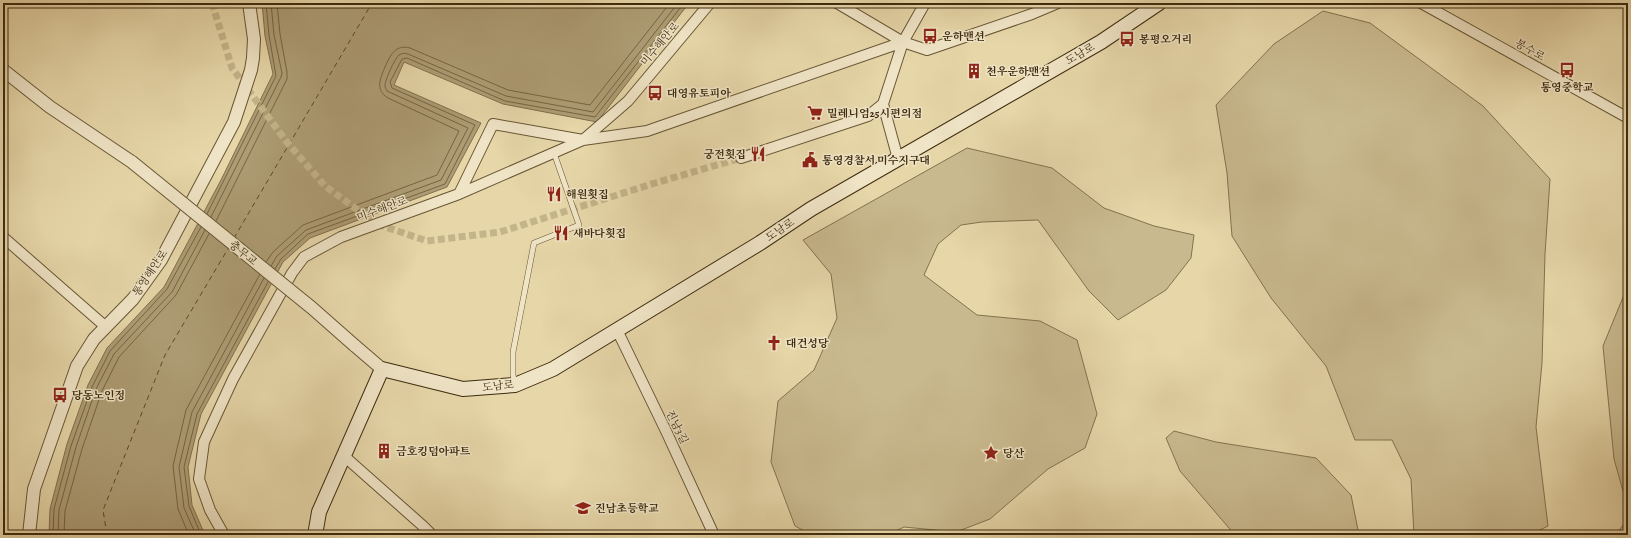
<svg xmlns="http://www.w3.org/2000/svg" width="1631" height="538" font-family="Alegreya,'Noto Serif KR',serif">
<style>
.green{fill:#c9b98e;stroke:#84724e}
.water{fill:#ad9c74;stroke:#816f4c}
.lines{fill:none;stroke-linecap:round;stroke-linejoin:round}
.shore{stroke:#766442;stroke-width:1}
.ferry{stroke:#5a4728;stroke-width:1;stroke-dasharray:5 4;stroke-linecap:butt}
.pedestrian-tunnel{stroke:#c4b489;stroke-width:7;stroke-dasharray:7 3.5;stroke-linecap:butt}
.service-casing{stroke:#685635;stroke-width:6}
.minor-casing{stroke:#685635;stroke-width:12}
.tertiary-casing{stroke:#685635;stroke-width:14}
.secondary-casing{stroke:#3e2b0f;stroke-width:16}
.service{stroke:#efe4c6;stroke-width:5}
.minor{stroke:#efe4c6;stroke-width:10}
.tertiary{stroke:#efe4c6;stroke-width:12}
.secondary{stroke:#efe4c6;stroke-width:14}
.tertiary-bridge-casing{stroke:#685635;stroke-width:14;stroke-linecap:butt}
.tertiary-bridge{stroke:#efe4c6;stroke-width:12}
.labels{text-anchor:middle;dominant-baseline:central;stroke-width:3;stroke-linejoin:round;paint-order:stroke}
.poi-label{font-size:11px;font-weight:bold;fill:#3e2b0f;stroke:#efe4c6;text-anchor:start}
.street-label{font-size:11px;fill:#3e2b0f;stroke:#efe4c6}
</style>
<rect width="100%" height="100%" fill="#e6d6a8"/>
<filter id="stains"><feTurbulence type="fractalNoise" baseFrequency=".005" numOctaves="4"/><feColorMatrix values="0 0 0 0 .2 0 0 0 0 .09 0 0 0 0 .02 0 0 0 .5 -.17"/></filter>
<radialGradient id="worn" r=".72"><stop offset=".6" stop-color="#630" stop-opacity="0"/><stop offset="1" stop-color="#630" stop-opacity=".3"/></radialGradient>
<path class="green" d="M1323 11 1370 23 1483 106 1550 179 1545 254 1542 363 1536 427 1548 526 1530 535H1414L1411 479 1392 440H1355L1326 366 1271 298 1232 236 1227 173 1216 105 1274 44Z
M967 148 1052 168 1104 208 1154 226 1194 235 1191 258 1166 290 1118 320 1089 291 1038 220 982 222 961 225 938 244 924 275 977 315 1040 321 1077 340 1097 414 1085 448 1048 469 990 519 956 532 904 527 887 535H812L795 526 771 462 778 401 814 370 837 318 831 274 803 240Z
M1628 285V509L1614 459 1603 346Z
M1174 431 1216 442 1316 458 1351 495 1359 535H1235L1180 471 1166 438Z
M1628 518V535H1616Z"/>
<path class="water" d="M262 3H689L597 122 503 104 404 62 394 85 481 123 447 187 310 238 283 262 201 414 188 467 192 505 205 535H49L50 509 67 444 88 385 107 348 164 287 221 180 273 74 265 36Z"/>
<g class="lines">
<path class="shore" d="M207 214 276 76 269 35 266 3
M211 217 281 77 282 73 274 35 271 3
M216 221 287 79V72L280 34 277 3
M266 262 273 252 303 225 437 175 459 131 388 98C375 90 380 79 385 67 390 56 395 44 410 48L508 90 590 105 670 3
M271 266 277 256 306 230 441 180 468 128 387 91C386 88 385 88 385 85 385 80 395 58 399 55 402 53 405 53 408 54L506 96 593 112 678 3
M275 269 281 259 308 234 445 184 475 125 392 88 390 82 402 59 407 58 505 101 595 117 684 3
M53 535 54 509 71 446 92 387 110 351 167 289 201 227
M58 535 59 510 76 447 96 389 114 354 172 292 205 230
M64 535 65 511 82 449 102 391 119 357 176 295 209 234
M189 535 178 509 173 466 186 410 260 274
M196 535 184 508 179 467 192 412 264 278
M201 535 189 506 184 467 197 414 268 282"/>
<path class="ferry" d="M234 238 372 3
M107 535 103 510 165 355 229 247"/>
<path class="pedestrian-tunnel" d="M212 3 232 68 286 141 325 186 377 224 427 241 500 232 655 183 741 158"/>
<defs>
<path id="service" d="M515 384 513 375V352L534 243 579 225 554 153"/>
<path id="minor" d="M837 3 903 42
M1421 3 1628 118
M883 104 898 159
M741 158 868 116 883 104 903 42 927 50 1032 14 1058 3
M459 194 493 124 583 140 647 131 903 42 925 3
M3 237 106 327
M617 330 666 431 714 535
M344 456 423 526 432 535
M224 535 210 510 199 479 204 442 233 379 292 273 304 257 341 237 459 194 583 140 628 101 710 3"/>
<path id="tertiary" d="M3 70 50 107 132 162
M354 345 382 369
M29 535 34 489 77 366 94 339 133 299 161 260 234 122 251 70 253 58 254 39 249 3"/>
<path id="secondary" d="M315 535 319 512 382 369 463 389 515 385 553 369 760 243 811 209 1101 42 1159 3"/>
</defs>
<use href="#service" class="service-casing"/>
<use href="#minor" class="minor-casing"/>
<use href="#tertiary" class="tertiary-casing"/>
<use href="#secondary" class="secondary-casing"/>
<use href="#service" class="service"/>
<use href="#minor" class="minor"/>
<use href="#tertiary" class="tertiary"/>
<use href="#secondary" class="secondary"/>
<defs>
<path id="tertiary-bridge" d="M132 162 312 308 354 345"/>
</defs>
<use href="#tertiary-bridge" class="tertiary-bridge-casing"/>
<use href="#tertiary-bridge" class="tertiary-bridge"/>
</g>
<defs>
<symbol id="bus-bare" viewBox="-9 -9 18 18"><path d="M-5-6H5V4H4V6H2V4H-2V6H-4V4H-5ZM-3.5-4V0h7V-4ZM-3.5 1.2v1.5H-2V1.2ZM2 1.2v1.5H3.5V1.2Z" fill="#8f2418" stroke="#efe4c6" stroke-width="2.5" paint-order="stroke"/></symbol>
<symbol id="building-bare" viewBox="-9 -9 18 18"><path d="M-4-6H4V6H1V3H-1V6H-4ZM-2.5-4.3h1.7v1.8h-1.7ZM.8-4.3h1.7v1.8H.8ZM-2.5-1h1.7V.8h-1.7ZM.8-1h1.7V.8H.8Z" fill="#8f2418" stroke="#efe4c6" stroke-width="2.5" paint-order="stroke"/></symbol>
<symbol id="supermarket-bare" viewBox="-9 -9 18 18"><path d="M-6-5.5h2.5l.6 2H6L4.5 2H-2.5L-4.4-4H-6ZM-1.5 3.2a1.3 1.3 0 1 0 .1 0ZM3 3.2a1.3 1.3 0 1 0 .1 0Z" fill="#8f2418" stroke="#efe4c6" stroke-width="2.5" paint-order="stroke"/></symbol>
<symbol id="restaurant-bare" viewBox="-9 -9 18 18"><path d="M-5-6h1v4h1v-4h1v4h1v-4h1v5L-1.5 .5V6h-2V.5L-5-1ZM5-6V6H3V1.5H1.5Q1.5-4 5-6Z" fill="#8f2418" stroke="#efe4c6" stroke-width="2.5" paint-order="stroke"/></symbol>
<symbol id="civic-bare" viewBox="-9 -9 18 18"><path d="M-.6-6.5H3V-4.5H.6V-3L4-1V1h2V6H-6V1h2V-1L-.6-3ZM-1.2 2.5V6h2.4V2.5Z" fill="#8f2418" stroke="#efe4c6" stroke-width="2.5" paint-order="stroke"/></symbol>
<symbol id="church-bare" viewBox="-9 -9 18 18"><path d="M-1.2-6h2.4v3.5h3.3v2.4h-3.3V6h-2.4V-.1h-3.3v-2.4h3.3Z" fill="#8f2418" stroke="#efe4c6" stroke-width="2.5" paint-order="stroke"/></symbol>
<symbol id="sight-bare" viewBox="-9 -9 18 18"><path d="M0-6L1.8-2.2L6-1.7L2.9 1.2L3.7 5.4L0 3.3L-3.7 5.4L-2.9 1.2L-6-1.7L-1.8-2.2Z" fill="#8f2418" stroke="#efe4c6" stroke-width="2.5" paint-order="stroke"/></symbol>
<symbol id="school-bare" viewBox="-9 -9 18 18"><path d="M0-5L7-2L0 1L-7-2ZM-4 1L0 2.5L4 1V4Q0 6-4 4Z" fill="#8f2418" stroke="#efe4c6" stroke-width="2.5" paint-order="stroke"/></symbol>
</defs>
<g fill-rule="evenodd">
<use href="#bus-bare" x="919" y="25" width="22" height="22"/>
<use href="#bus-bare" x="1116" y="28" width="22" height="22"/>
<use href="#bus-bare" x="1556" y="59" width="22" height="22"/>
<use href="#building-bare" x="963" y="60" width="22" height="22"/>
<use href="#bus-bare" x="644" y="82" width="22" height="22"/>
<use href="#supermarket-bare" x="804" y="102" width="22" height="22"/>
<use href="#restaurant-bare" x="747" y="143" width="22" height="22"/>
<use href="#civic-bare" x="799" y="149" width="22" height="22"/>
<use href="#restaurant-bare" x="543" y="183" width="22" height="22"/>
<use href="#restaurant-bare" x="550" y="222" width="22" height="22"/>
<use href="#church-bare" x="763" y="332" width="22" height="22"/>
<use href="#bus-bare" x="49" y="384" width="22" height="22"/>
<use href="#building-bare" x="373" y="440" width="22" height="22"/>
<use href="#sight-bare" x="980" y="442" width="22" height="22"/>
<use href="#school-bare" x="572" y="497" width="22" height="22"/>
</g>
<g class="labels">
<g class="poi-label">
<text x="942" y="36">운하맨션</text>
<text x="1139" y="39">봉평오거리</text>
<text x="986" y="71">천우운하맨션</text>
<text x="1567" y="87" text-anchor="middle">통영중학교</text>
<text x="667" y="93">대영유토피아</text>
<text x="827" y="113">밀레니엄25시편의점</text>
<text x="746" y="154" text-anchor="end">궁전횟집</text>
<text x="822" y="160">통영경찰서 미수지구대</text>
<text x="566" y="194">해원횟집</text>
<text x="573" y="233">새바다횟집</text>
<text x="786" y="343">대건성당</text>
<text x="72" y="395">당동노인정</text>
<text x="396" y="451">금호킹덤아파트</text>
<text x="1003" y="453">당산</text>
<text x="595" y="508">진남초등학교</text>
</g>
<g class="street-label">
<text transform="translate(660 44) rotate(-50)">미수해안로</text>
<text transform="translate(1530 50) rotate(29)">봉수로</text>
<text transform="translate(1080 54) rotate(-30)">도남로</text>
<text transform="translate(382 209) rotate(-20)">미수해안로</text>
<text transform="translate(780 230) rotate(-34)">도남로</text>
<text transform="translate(243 253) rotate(39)">충무교</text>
<text transform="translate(150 273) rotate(-56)">통영해안로</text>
<text transform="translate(498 386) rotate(-6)">도남로</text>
<text transform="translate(677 427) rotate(64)">진남3길</text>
</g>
</g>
<rect width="1631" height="538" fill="none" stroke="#e6d6a8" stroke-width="16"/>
<rect x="4" y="4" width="1623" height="530" fill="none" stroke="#3e2b0f" stroke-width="2"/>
<rect x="8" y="8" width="1615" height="522" fill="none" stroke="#3e2b0f"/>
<rect width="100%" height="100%" filter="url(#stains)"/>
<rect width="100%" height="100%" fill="url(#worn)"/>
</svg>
